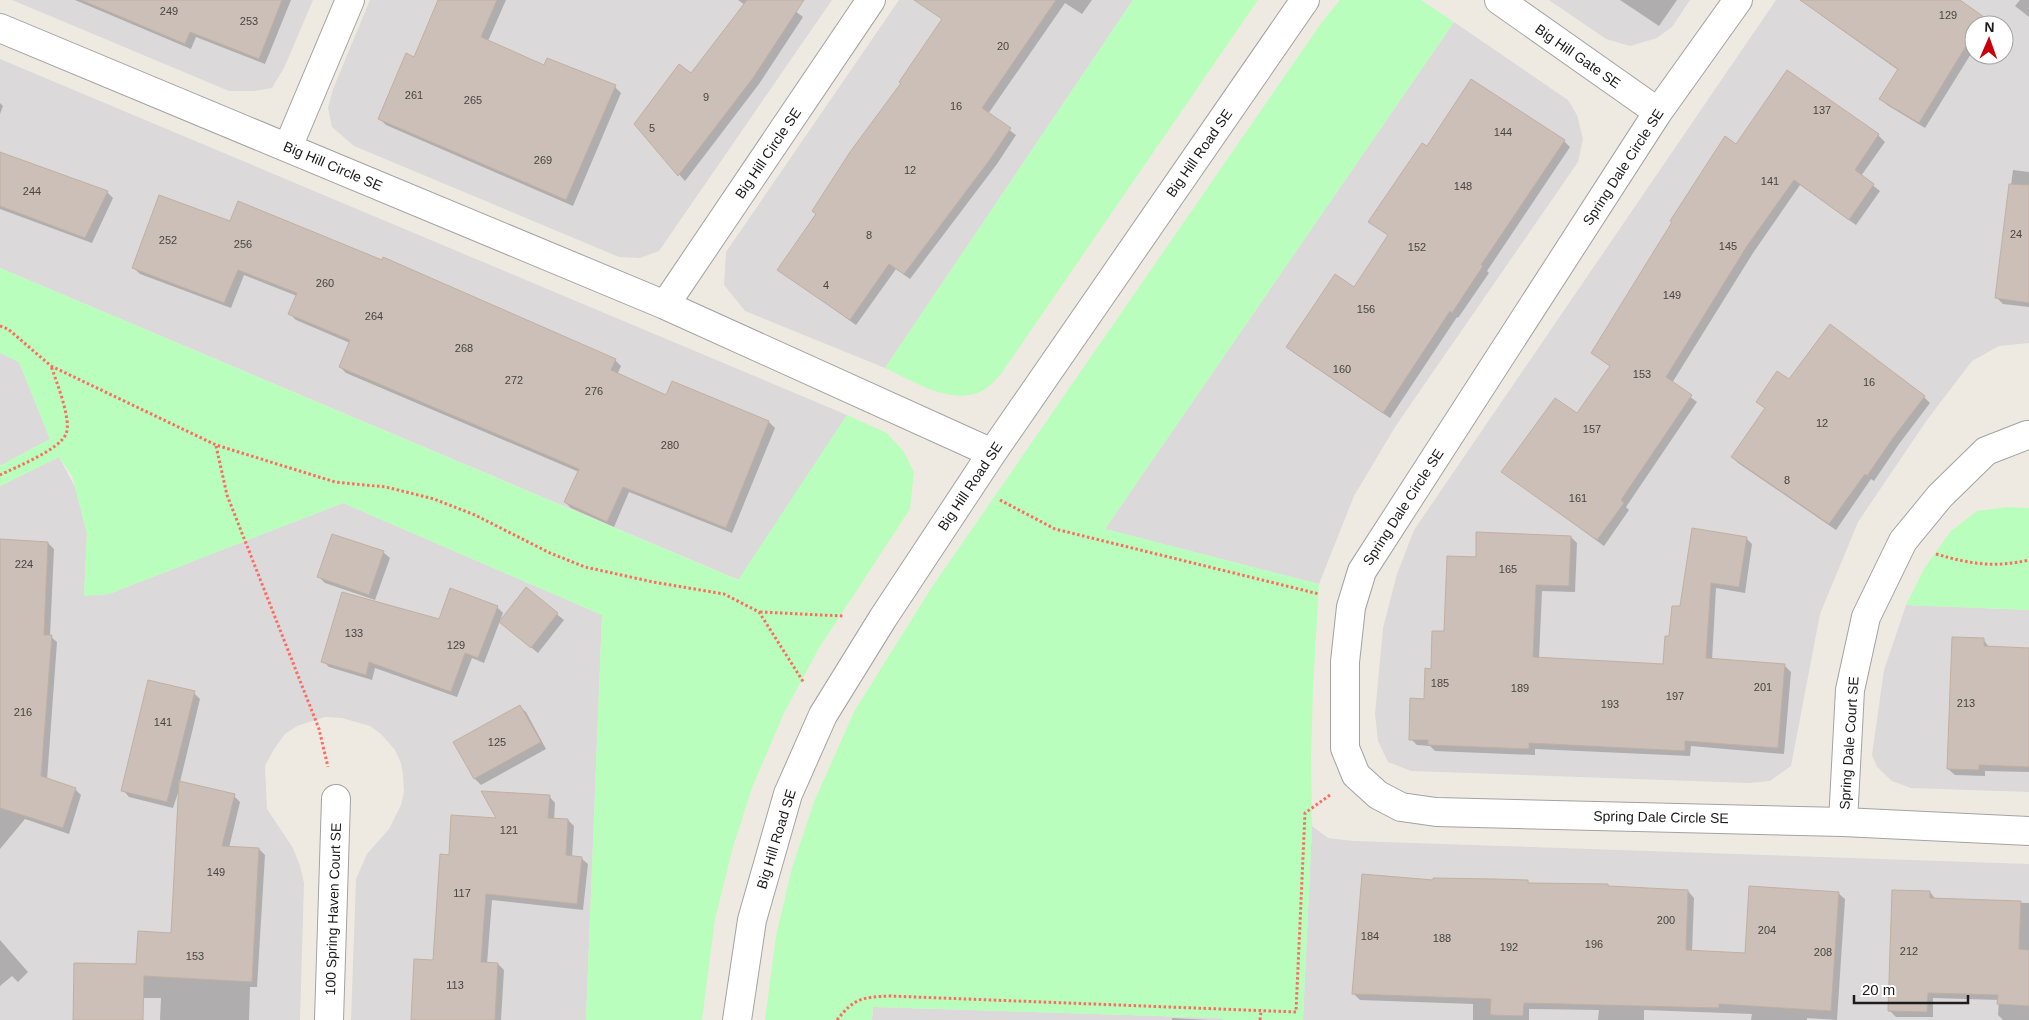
<svg xmlns="http://www.w3.org/2000/svg" width="2029" height="1020" font-family="Helvetica,sans-serif">
<style>
.residential{fill:#dbd9d9;fill-rule:evenodd}
.park{fill:#b9febc}
.shadow{fill:#0003}
.building{fill:#cbbfb7;stroke:#c2afa2}
.lines{fill:none;stroke-linecap:round;stroke-linejoin:round}
.minor-casing{stroke:#a3a3a3;stroke-width:30}
.path{stroke:#ff6b62;stroke-width:3;stroke-dasharray:2.5 2.5;stroke-linecap:butt}
.minor{stroke:#fff;stroke-width:28}
.labels{text-anchor:middle;dominant-baseline:central;stroke-width:4.5;stroke-linejoin:round;paint-order:stroke}
.number-label{font-size:11px;fill:#484543}
.street-label{font-size:14px;fill:#1c1c1c;stroke:#fff}
</style>
<rect width="100%" height="100%" fill="#efeae1"/>
<path class="residential" d="M12 0H313L285 66 272 88 254 91H229Z
M370 0H832L659 251 640 258 619 257 354 146 332 127 328 108 333 89Z
M899 0H1133L885 368 745 311 724 285 726 252Z
M1549 0H1690L1672 27 1657 38 1630 46 1606 39Z
M1776 0H2029V343L1999 346 1972 361 1927 420 1858 522 1820 614 1791 766 1770 781 1748 783 1411 771 1388 762 1378 741 1375 714 1383 628 1397 574 1414 530ZM1974 25H2004V55H1974Z
M1454 22 1568 100 1577 115 1583 139 1578 162 1395 427 1354 496 1319 584 1105 529Z
M0 59 847 415 739 580 0 268Z
M0 353 19 362 50 439 0 466Z
M59 457 75 487 87 533 84 595 109 594 343 503 602 615 586 1020H351L356 879 367 854 389 829 401 805 404 792 403 775 401 763 395 750 381 734 370 726 342 718 325 717 297 726 285 734 274 749 265 766 267 809 293 848 300 866 304 883 300 1020H0V486Z
M1906 605 2029 610V792L1911 788 1892 781 1877 767 1872 755 1884 670Z
M1312 826 1328 838 1354 841 2029 864V1020H1303Z
M873 1007 1222 1018V1020H872Z"/>
<path class="park" d="M1133 0H1258L1001 374C995 380 988 389 980 392 949 405 913 381 885 368Z
M1340 0H1421L1454 22 1105 529 1319 584 1313 689 1311 756 1312 826 1303 1020H1222V1018L873 1007 872 1020H765L776 936 792 868 814 802 855 710 932 587 1322 22Z
M0 268 738 580 847 415 887 433 904 452 914 472 910 509 819 648 784 713 752 788 733 847 715 919 702 1020H586L602 615 343 503 109 594 84 596 87 533 72 476 59 457 0 486V466L50 439 19 362 0 353Z
M2008 507 2029 508V610L1906 605 1925 567 1951 531 1977 511Z"/>
<path class="shadow" d="M75 0H291L265 64 196 37 191 49Z
M440 0H506L488 41 545 67 615 87 621 93 573 206 386 125 380 119 415 58Z
M738 0H781L803 17 759 84 685 181 635 124 692 75 745 5Z
M951 0H1092L1082 14 1065 3 988 114 1016 135 997 164 910 279 896 269 856 325 779 270 943 20Z
M1620 0H1677L1659 26Z
M1824 0H1958L1990 24 1974 25V49L1925 128 1887 105 1881 99 1898 70 1822 16 1816 10Z
M2020 0H2029V17L2015 6Z
M1787 72 1878 135 1885 142 1861 176 1880 191 1856 225 1800 185 1753 253 1672 383 1697 402 1626 507 1629 510 1604 546 1503 472 1577 415 1611 367 1592 352Z
M0 103 3 106 0 114Z
M1564 141 1570 147 1487 271 1489 273 1458 318 1457 317 1390 418 1294 353 1287 347 1354 288 1389 236 1370 222 1428 148Z
M0 153 107 192 113 198 92 243 0 209Z
M2013 170 2029 172V307L2003 304 1996 297Z
M160 197 615 360 621 366 617 375 667 397 769 422 775 428 732 533 629 492 614 527 571 508 565 502 579 472 346 373 340 367 350 343 296 320 290 314 297 296 244 275 231 308 140 274 133 267Z
M1789 380 1924 397 1930 403 1899 444 1874 481 1871 479 1836 530 1738 463 1732 457 1766 409 1758 402Z
M1571 537 1577 543 1575 592 1542 591 1539 659 1665 665 1671 637 1682 608 1746 538 1752 544 1745 593 1716 588 1712 660 1785 666 1791 672 1784 754 1691 746 1690 756 1535 749V755L1435 751 1430 746 1417 745 1411 739 1425 700 1432 670 1477 558Z
M0 540 48 543 54 549 50 636 57 642 47 780 75 789 81 795 69 834 25 819 0 849Z
M383 552 390 558 375 600 325 583 319 577Z
M526 589 564 620 538 653 500 622Z
M497 607 503 613 484 663 472 658 457 697 375 668 372 680 329 667 323 661 440 620Z
M1983 639 1989 647 2029 649V772L1985 771V776L1955 775 1948 769Z
M194 693 200 699 180 782 234 796 240 802 229 848 259 849 265 855 257 987H250L249 1020H160L161 998H81L137 965 172 935 180 787 173 808 129 797 123 790Z
M519 706 526 712 546 749 481 785 475 779 455 742Z
M549 796 555 803 554 820H568L574 826 572 857 581 858 588 864 583 910 492 900 487 964H498L504 970 501 1020H412L434 961 450 856 498 819Z
M1434 881H1527L1530 884 1608 885 1610 888 1688 891 1694 898 1692 952 1746 954 1838 893 1845 899 1837 1020 1807 1018V1020H1751L1752 1014 1644 1010V1020H1598L1599 1010 1529 1009V1020H1473V1004L1360 1000 1354 994Z
M1930 892 1936 900 2029 903V1020H2003L1998 1015 1999 1000 1933 998V1017H1896L1889 1010Z
M0 940 28 972 18 982 12 976 0 986Z
M1172 1018 1209 1020H1172Z"/>
<path class="building" d="M81 0H282L259 59 190 32 185 44Z
M438 0H497L481 37 544 65 547 58 616 85 566 200 378 119 406 53 414 57Z
M747 0H804L753 78 678 176 634 124 679 64 691 73Z
M914 0H1056L982 108 1011 128 991 158 904 274 889 264 850 320 777 270 816 214 812 211 850 152 901 83 899 82 942 19Z
M1800 0H1960L1984 17 1979 25H1974V33L1919 123 1879 99 1898 69Z
M1787 70 1879 134 1855 170 1874 184 1849 220 1794 180 1747 246 1666 377 1692 395 1621 500 1624 503 1597 540 1501 472 1555 398 1577 413 1610 366 1591 353 1672 222 1670 221 1725 136 1736 144Z
M1471 79 1565 140 1481 265 1483 266 1452 313 1450 311 1383 413 1286 347 1335 274 1354 287 1388 235 1368 222 1422 143 1427 146Z
M0 152 108 191 85 238 0 206Z
M2009 184 2029 185V303L1995 298Z
M159 195 230 221 238 201 382 260 383 257 616 359 611 370 666 395 672 381 769 421 726 528 623 487 607 522 564 502 579 469 339 367 350 340 288 314 297 293 238 270 224 303 132 268Z
M1830 324 1925 396 1893 438 1867 476 1865 474 1829 524 1731 457 1765 408 1756 402 1777 371 1789 379Z
M1692 528 1747 537 1739 587 1711 583 1706 658 1785 664 1778 748 1685 741V751L1529 743V749L1428 745V740H1409L1410 698 1424 699 1425 668 1431 669 1432 631H1444L1447 556 1476 557V532L1571 536 1569 586 1536 585 1533 657 1663 664 1665 636H1669L1672 606H1680Z
M332 534 384 551 369 595 317 577Z
M0 539 48 542 44 635H52L41 776 76 788 63 828 0 808Z
M526 587 558 613 531 648 499 622Z
M450 588 498 606 478 658 465 653 451 692 369 662 366 675 321 662 342 592 439 619Z
M1952 637 1984 638V646L2029 648V767L1979 765V770L1947 769Z
M148 680 195 691 167 802 121 791Z
M520 705 541 742 474 779 453 742Z
M179 781 235 794 222 846 259 848 252 982 144 976 143 1020H73L74 963 136 964 138 931 171 933Z
M481 791 550 795 548 818 568 819 566 855 582 857 577 904 486 894 481 962 498 963 495 1020H411L414 959 433 960 440 854 449 855 451 815 496 818Z
M1362 874 1433 880V878L1495 879 1528 880V883L1608 884V886L1688 890 1686 950 1745 953 1749 886 1839 892 1831 1011 1719 1004V1008L1524 1003 1523 1016 1490 1015 1491 999 1352 994Z
M1892 890 1930 891V898L2021 901 2019 949 2029 950V1006L1997 1004 1998 995 1928 993 1927 1012 1888 1011Z"/>
<g class="lines">
<defs>
<path id="minor" d="M1499 0 1658 112
M1738 0 1658 112 1362 571 1351 607 1345 662V748L1356 775 1378 795 1401 807 1436 812 1843 822 2029 831
M0 28 665 305 992 453
M288 147 350 0
M665 305 871 0
M1843 822 1850 690 1866 617 1903 541 1940 496 1986 451 2027 435
M329 1020 336 799
M737 1020 752 920 788 794 823 715 883 618 992 453 1305 0"/>
</defs>
<use href="#minor" class="minor-casing"/>
<path class="path" d="M0 326 8 329 51 366 216 445 335 482 386 487 434 499 475 515 550 553 585 567 653 582 724 594 759 612 804 683
M216 446 227 495 319 729 328 767
M0 475C16 467 59 450 66 434 72 420 56 381 51 366
M1000 500 1055 529 1319 594
M1936 554C1970 564 1994 568 2029 560
M760 612 843 616
M837 1020C854 998 863 997 890 996L1296 1012 1305 813 1330 795
M1260 1020 1261 1011"/>
<use href="#minor" class="minor"/>
</g>
<g class="labels">
<g class="number-label">
<text x="169" y="11">249</text>
<text x="1948" y="15">129</text>
<text x="249" y="21">253</text>
<text x="1003" y="46">20</text>
<text x="414" y="95">261</text>
<text x="706" y="97">9</text>
<text x="473" y="100">265</text>
<text x="956" y="106">16</text>
<text x="1822" y="110">137</text>
<text x="652" y="128">5</text>
<text x="1503" y="132">144</text>
<text x="543" y="160">269</text>
<text x="910" y="170">12</text>
<text x="1770" y="181">141</text>
<text x="1463" y="186">148</text>
<text x="32" y="191">244</text>
<text x="2016" y="234">24</text>
<text x="869" y="235">8</text>
<text x="168" y="240">252</text>
<text x="243" y="244">256</text>
<text x="1728" y="246">145</text>
<text x="1417" y="247">152</text>
<text x="325" y="283">260</text>
<text x="826" y="285">4</text>
<text x="1672" y="295">149</text>
<text x="1366" y="309">156</text>
<text x="374" y="316">264</text>
<text x="464" y="348">268</text>
<text x="1342" y="369">160</text>
<text x="1642" y="374">153</text>
<text x="514" y="380">272</text>
<text x="1869" y="382">16</text>
<text x="594" y="391">276</text>
<text x="1822" y="423">12</text>
<text x="1592" y="429">157</text>
<text x="670" y="445">280</text>
<text x="1787" y="480">8</text>
<text x="1578" y="498">161</text>
<text x="24" y="564">224</text>
<text x="1508" y="569">165</text>
<text x="354" y="633">133</text>
<text x="456" y="645">129</text>
<text x="1440" y="683">185</text>
<text x="1763" y="687">201</text>
<text x="1520" y="688">189</text>
<text x="1675" y="696">197</text>
<text x="1966" y="703">213</text>
<text x="1610" y="704">193</text>
<text x="23" y="712">216</text>
<text x="163" y="722">141</text>
<text x="497" y="742">125</text>
<text x="509" y="830">121</text>
<text x="216" y="872">149</text>
<text x="462" y="893">117</text>
<text x="1666" y="920">200</text>
<text x="1767" y="930">204</text>
<text x="1370" y="936">184</text>
<text x="1442" y="938">188</text>
<text x="1594" y="944">196</text>
<text x="1509" y="947">192</text>
<text x="1909" y="951">212</text>
<text x="1823" y="952">208</text>
<text x="195" y="956">153</text>
<text x="455" y="985">113</text>
</g>
<g class="street-label">
<text transform="translate(1578 56) rotate(35)">Big Hill Gate SE</text>
<text transform="translate(768 153) rotate(-56)">Big Hill Circle SE</text>
<text transform="translate(1199 153) rotate(-55)">Big Hill Road SE</text>
<text transform="translate(333 166) rotate(23)">Big Hill Circle SE</text>
<text transform="translate(1623 167) rotate(-57)">Spring Dale Circle SE</text>
<text transform="translate(970 486) rotate(-56)">Big Hill Road SE</text>
<text transform="translate(1403 507) rotate(-57)">Spring Dale Circle SE</text>
<text transform="translate(1849 743) rotate(-86)">Spring Dale Court SE</text>
<text transform="translate(1661 817) rotate(1)">Spring Dale Circle SE</text>
<text transform="translate(776 839) rotate(-73)">Big Hill Road SE</text>
<text transform="translate(333 909) rotate(-88)">100 Spring Haven Court SE</text>
</g>
</g>
<g transform="translate(1989 40) rotate(2)"><circle r="24" fill="#ffffff" stroke="#a4a4a4"/>
<path d="M0-4L9 19L0 12L-9 19Z" fill="#c9000a"/>
<text y="-8" font-size="14" font-weight="bold" text-anchor="middle" fill="#1c1c1c">N</text>
</g>
<path d="M1854 995v8h114v-8" fill="none" stroke="#1c1c1c" stroke-width="2.5"/>
<text x="1862" y="995" font-size="15" fill="#1c1c1c" stroke="#ffffff" stroke-width="4" paint-order="stroke">20 m</text>
</svg>
